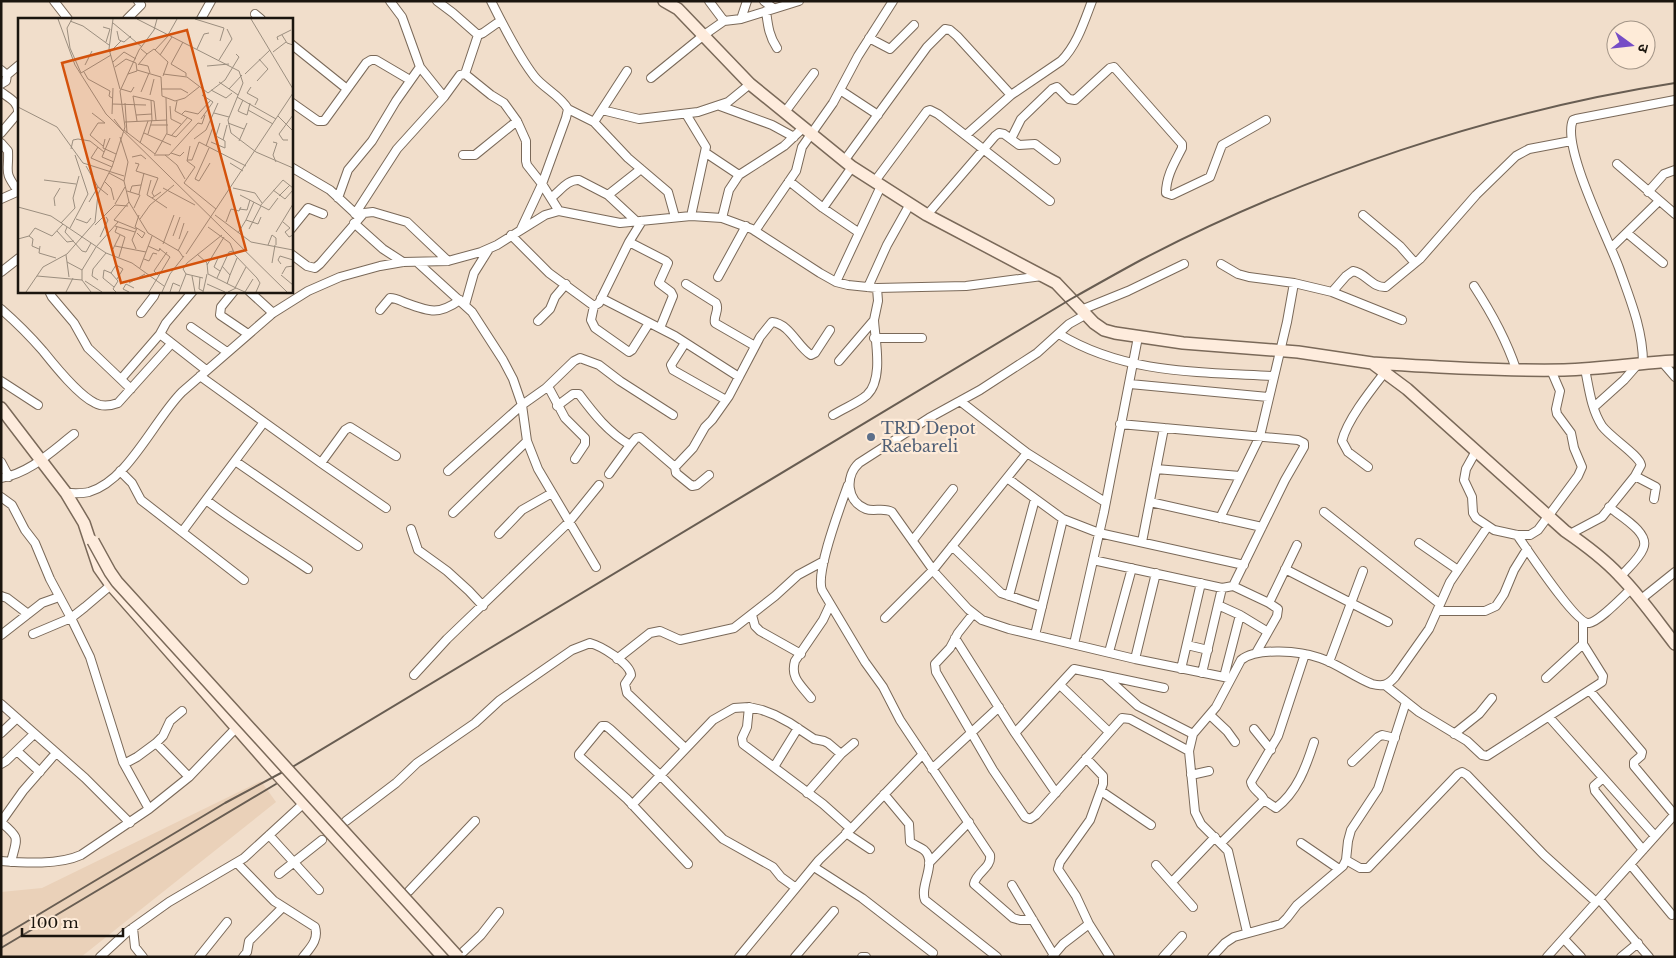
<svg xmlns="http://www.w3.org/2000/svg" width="1676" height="958" font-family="'Libre Baskerville','Noto Sans Devanagari',serif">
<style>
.built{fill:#ead1b9}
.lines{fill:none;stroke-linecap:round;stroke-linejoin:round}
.street-casing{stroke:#7a6959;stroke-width:10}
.secondary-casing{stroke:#7a6959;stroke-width:14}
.street{stroke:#fff;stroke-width:8}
.secondary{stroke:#feecdd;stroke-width:11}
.rail{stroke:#685d52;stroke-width:2}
.secondary-bridge-casing{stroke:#7a6959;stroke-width:14;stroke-linecap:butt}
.secondary-bridge{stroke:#feecdd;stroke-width:11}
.service-dot{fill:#5c6f8a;stroke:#feebd8;stroke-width:2}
.labels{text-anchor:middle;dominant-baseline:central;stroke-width:4.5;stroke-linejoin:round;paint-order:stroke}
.service-label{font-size:16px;fill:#4e5e75;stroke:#feebd8;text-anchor:start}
.inset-road{fill:none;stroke:#9b8e7f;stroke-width:1}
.view{fill:#d4520c;fill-opacity:0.15;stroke:#d4520c;stroke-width:2.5}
.inset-edge{fill:none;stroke:#1b150e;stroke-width:2.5}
</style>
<rect width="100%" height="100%" fill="#f1decb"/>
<path class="built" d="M261 781 276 802 81 957H1V892L42 888Z"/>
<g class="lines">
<defs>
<path id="street" d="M54 1 68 19
M390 1 402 17 420 67 444 97
M437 1 453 13 478 35 483 33 500 21
M491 1C503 25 518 55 534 76 543 88 560 95 568 109L566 118 542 184 521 229
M709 1 724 21
M764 1 773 8
M766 11C768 26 769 36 777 48
M255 14 261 19
M127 19 141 5 138 1
M201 19 211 1
M741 19 747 1
M869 38 890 49 914 25
M291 44 347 89
M1 70 7 75 6 81 1 84
M465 74 478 35
M7 75 19 65
M651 78 704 35 724 21 741 19 799 1
M840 90 878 115
M1 92C9 98 19 102 18 113L1 133
M291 102 318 121H324L366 63 371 60H376L410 80
M720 106 772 125 794 137
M568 109 594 122 628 158 668 192 675 217
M602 110 639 119 698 112 728 102 750 84
M785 112 814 73
M686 114 706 147 691 216
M594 122 627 71
M966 135 1011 95 1061 61C1077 45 1084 22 1092 1
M1011 139 1021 119 1052 89 1057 87 1069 99 1075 100 1110 68 1114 67 1182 144V148C1175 162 1166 176 1166 193L1172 195 1210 177 1222 145 1266 120
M1 143 8 151C9 174 3 170 18 191
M706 153 739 175
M463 155H475L517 121
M844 161 927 47 945 29 950 30 957 36 1011 95
M1617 164 1675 214
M291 167 330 190 358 216
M789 181 823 208 858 232
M875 181 927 111 930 110 938 114 1050 201
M1648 192 1664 174 1675 170
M608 195 641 169
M552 197C560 191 568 179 579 180L608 195 636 221
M338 198 348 170 372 141 396 101 420 67
M1 199 19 191
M823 208 852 167
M355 214 397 149 444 97 460 75 465 74 491 95 504 103 517 121 526 141V161L527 165 542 184 559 211
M927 215 995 136 999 133 1004 134 1019 145 1035 144 1056 160
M1363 215 1400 246 1415 263
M722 218 729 190 739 175 784 146 804 127
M354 223 383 249 403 262
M291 229 308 208 323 214
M755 231 796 171 802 147 833 103 858 56 893 1
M1627 233 1663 263
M511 235 549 273 594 306 599 303 629 242 642 221
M629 242 666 261 668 263 659 283 671 292 673 296 660 328
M1611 248 1659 201
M291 254 307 266 315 268 320 264 364 213 373 212 407 222 448 261
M417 262 472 312 503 360 513 379 522 405 527 441 538 469 596 567
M1221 264 1238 274 1249 277 1294 283 1332 292 1402 320
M1 272 19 258
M718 277 746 226
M836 282 881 186
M686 284 716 303C720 310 713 316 715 323L755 346
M1474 286C1491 312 1506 339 1516 369
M868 287 887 245 910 204
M49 291 52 297 74 323 88 348 131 389
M193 291 166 323 160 334 206 370
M234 291 221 307 220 315 248 334
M249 291 273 313
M1332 292 1346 276 1353 271C1366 273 1372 288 1386 287L1420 259 1476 195 1516 156 1529 149 1571 141
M601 298 675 336 739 377
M465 305 474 273 489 249
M594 306 591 320 595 328 629 352 632 350 649 323
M1 309C16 322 30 336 43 351 55 366 78 395 95 403 102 407 110 406 118 403L171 344
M380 310 390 298C396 298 401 301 406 303 430 312 439 315 460 300
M1081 310 1128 291 1184 264
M141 313 154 296 156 291
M1085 315 1069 324 1037 353 980 390 929 418 859 463C845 476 846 501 866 509 874 512 884 507 892 512L936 574 968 609 982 620 1009 629 1135 659 1229 678
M538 321 550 309 555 297 566 284
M191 327 227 352
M1059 334C1125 374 1198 372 1273 376
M874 338H922
M685 343 671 365 673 370 726 400
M839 361 874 320 878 301 877 288
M1662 362 1675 377
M1643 363C1643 330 1630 299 1619 268 1608 238 1561 146 1573 120L1576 119 1675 100
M200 376 321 463 386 508
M121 379 160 334
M1 381 38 405
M1130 384 1268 397
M546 388 574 361 580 358 599 365 620 381 673 415
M960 401 1027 453 1105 502
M557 406 573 394H579C594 414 608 432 630 445L636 438 640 437 675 467 693 448 705 427 712 420 729 396 760 337 772 322C790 324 797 346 811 355L815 353 830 330
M1594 407 1624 380 1638 364
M833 415C844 408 858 403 867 395 884 379 875 340 874 320
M1476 451 1466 469 1464 480 1472 497 1473 513 1476 518 1494 530 1517 535H1530L1538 530 1578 476 1582 467 1574 448 1571 433 1557 414 1556 409 1560 391 1551 370
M235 461 358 546
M1 462 9 477
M321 463 345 430 350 427 396 456
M675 467 676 473 692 486 697 485 709 475
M1368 467 1348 452 1342 441C1347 420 1371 390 1385 372
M1156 469 1240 476
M120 471 132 483 141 500 244 580
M448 471 522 405 546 388 550 390 565 418 585 438V444L575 459
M609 474 630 445
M1635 476 1656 487 1654 499
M1 478C30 473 52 451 74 434
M1007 478 1063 519 1099 533 1244 565
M848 485C841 505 815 572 822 590L865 662 883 687 900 720 990 855C992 868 976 872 974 884L1013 918 1020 920H1033
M66 493C73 493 81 494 89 492 128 481 154 420 182 392L273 313 308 291 340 277 380 266 403 262 448 261 481 252 497 245 545 215 559 211 620 223 691 216 722 218 752 229 820 273 836 282 848 285 877 288 966 286 1042 276
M1 497 12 505 25 530 35 543 50 579 71 618 90 657 123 762 149 809
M206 500C239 525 274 546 308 569
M1150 502 1262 527
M1609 507C1620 516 1651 533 1643 549 1639 559 1628 568 1621 576
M1324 512 1440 604
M453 513 527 441
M1220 518 1260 436 1287 322 1294 283
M411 529 418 550 447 571 469 591 483 606
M182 532 264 422
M499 534 522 510 552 493
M1570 534 1602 517 1635 476 1641 465C1639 455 1611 438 1602 426 1591 409 1589 388 1585 369
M1517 535C1527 549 1576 624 1589 623 1600 621 1622 597 1631 589
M913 540 953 489
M1142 542 1164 428
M1419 543 1458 570
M952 546 1001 593 1042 607
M1093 560 1222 588 1233 586 1285 480 1304 447V443L1298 440 1120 424
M1285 569 1388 622
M1233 586 1269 603 1278 609 1277 616 1256 653
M1 596 7 598 28 614
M1009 596 1035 499
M1640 600 1675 572
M1269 603 1297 545
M1218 605 1240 615 1268 632
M1437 611H1485L1496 606 1504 594 1514 570 1527 549
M973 614 958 633 950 648 935 664 936 672 993 770 1025 817 1030 819 1036 815 1122 718 1130 719 1189 751
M752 615 755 626 760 631 801 654
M885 618 933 570 1027 453
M33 634 71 618 85 607 111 585
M1 635 42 603 59 597
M1035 635 1063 519
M955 638 1015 733 1056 793
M1074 644 1104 512 1138 337
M1187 645 1208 650
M1109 652 1132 568
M617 659 650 633 660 631 680 640 734 628 775 596 798 575 824 561
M1135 659 1156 573
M1329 662 1363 571
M1181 669 1201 583
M1202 673 1222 588
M414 675 447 639 569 522 599 485
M1106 677 1138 706 1193 734
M1224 677 1240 615
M1546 678 1583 644
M1060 685 1109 732
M1385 685 1419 712 1467 741 1482 755 1487 756 1602 682 1603 676 1583 644V622
M1590 691 1642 752 1641 756 1634 762V766L1674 814
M811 698C801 685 790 678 795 661L823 620 830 605
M1 704 85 778 130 823
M1210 715 1227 731 1235 742
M1549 717 1655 836
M1254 729 1271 750
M1 733 17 718
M1015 733 1074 669 1164 688
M1454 734 1479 714 1492 698
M156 743 163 736 170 721 182 711
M17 751 40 772
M1086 758 1103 776V784L1090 820 1060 862 1058 869 1076 896 1089 924 1110 957
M1352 762 1378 737 1382 735 1395 738
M1 764 6 761 34 734
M124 764 137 757 156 743 189 777
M774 767 798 728
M932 769 999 707
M1191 775 1209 771
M1603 778 1594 786 1595 791 1643 850
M1101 791 1151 825
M807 793 841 754 854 743
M884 794 909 824 910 842C914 845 920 847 924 850 938 862 919 886 925 900L997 957
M1264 800 1276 808C1297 792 1306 767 1314 742
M632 805 713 720 734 708 749 707 762 710 775 715 790 723 814 739 824 741 828 743 841 754
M346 821 396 783 417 763 475 723 500 700 572 650 590 643C601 646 630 663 631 675L625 684 627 693 685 748
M1 822 23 791 56 753
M1 822C21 839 17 837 11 862
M851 829 923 754
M846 833 870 849
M269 835 319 890
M1221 843 1264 800C1262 793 1252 790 1251 782L1278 736 1305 654
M1301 843 1339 869
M1346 860 1360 868H1368L1458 774 1462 772 1467 775 1544 855 1596 902
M1 861C25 863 59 865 81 855L149 809 189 777 236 728
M237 863 274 901 315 927C319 940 310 948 303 957
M929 863 969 822
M688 864 627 799 579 756V754L602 726H606L610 729 660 775 723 839 773 867 781 877 796 888
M1630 864 1672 915
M1156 865 1193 907
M814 867 862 898 933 953
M279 874 322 840
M1172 882 1215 837
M1012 885 1055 957
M409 891 475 821
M1599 899 1649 957
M133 928 135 947 143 957
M1247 932 1228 851 1201 824 1195 812 1189 751 1193 734 1216 707 1241 660C1257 647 1301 651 1320 658 1338 664 1354 677 1372 684 1383 687 1388 685 1395 677L1429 629 1450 582 1488 526
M1564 939 1581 957
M463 952 481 935 499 912
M100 957 127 932 169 902 244 858 304 803
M199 957 227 922
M243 957 247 952 249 941 283 907
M739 957 819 860 851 829 823 804 743 744 742 738 747 727 749 707
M795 957 834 911
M862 957H866
M1052 957 1063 944 1089 924
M1163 957 1182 936
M1212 957 1225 943 1234 937 1281 924 1287 918 1297 905 1343 866 1346 860 1348 841 1351 830 1378 789 1406 702
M1547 957 1675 814
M1621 957 1638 943"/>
<path id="secondary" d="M664 1 678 9 750 84 852 167 927 215 1056 283 1094 323 1104 330 1115 333 1183 343 1298 352 1372 363 1407 389 1565 531C1584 544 1603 558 1619 575 1640 596 1657 621 1675 644
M1372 363C1436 367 1500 371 1564 370 1601 369 1638 363 1675 361
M1 408 66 493 84 523 99 568 111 585 278 775 443 957"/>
</defs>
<use href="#street" class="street-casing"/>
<use href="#secondary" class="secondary-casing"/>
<use href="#street" class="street"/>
<use href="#secondary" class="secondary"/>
<path class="rail" d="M1 937 225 803 294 766 1071 299C1094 286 1117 273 1141 260 1303 175 1494 111 1675 83
M1 948 276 784"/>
<defs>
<path id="secondary-bridge" d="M93 541 110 572 117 582 458 957"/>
</defs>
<use href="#secondary-bridge" class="secondary-bridge-casing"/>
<use href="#secondary-bridge" class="secondary-bridge"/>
</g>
<circle class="service-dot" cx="871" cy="437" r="5"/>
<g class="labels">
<g class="service-label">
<text x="881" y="428">TRD Depot<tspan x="881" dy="18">Raebareli</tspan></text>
</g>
</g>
<g transform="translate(18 18)">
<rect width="275" height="275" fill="#f1decb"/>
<path class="inset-road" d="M40 1 57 47 88 96 269 274M54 1 49 10 52 30 63 55 93 37M95 1 91 31 102 71M119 1 221 53 225 65 210 102 213 115 238 134 275 150M177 1 206 10 202 23M233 1 275 71M52 3 65 8 91 27M95 5 124 29M85 9 92 11 88 24M99 13 101 22 106 24 113 18M150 17 159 1M264 17 269 25 275 27M260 22 259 19 273 12M165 24 153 46 168 55V58M179 31 186 16 191 15M137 32 151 17M92 34 103 23M255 34 268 24M129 36 136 31 150 44 145 58M142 37 154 19M201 42 214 21 209 11M95 44 106 34 118 41M121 46 130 48 132 55M67 47 74 33M120 47 129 36 123 31M189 48 211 46M97 49 108 41 118 45 119 53 110 56M119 52 143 59 144 78 157 83 167 80 181 69M66 54 70 61 92 73 91 78 94 80M145 56 169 59 190 75 207 62 221 39 218 36M227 56 252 32M239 63 250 51 241 41M201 64 220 77M233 69 229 75 240 81 237 87M103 71 113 74 116 69M143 71H163L170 75M211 71 224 57M193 72 208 80 214 75M123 74 131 55M132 77 136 61M219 79 258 101M225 82 220 93 224 95 229 97 232 85M107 85 109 115M94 86 128 87M152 88 153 101 163 106M0 89 39 109 65 145 106 158M230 92 255 106M74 95 87 105H80L72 117 85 128M196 95 211 99M94 96 95 70M164 96 167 93 180 96 193 82M118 97 134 96M260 98 275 113M96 101 105 113M183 101 195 84 184 77M119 103 115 78 136 83 138 102M107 104 149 102M202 105 198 118 207 123V130M210 105 226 111M133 107H150M106 112 137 136 149 115 148 80M126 115 153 127M130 116 134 102 133 82M149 116 158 119 174 102 157 93 159 83M153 118 170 99M102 119 110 144 106 163 111 184 130 215 161 233 165 239M92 120 84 139 96 144M87 121 85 130 98 136M176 121 188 112 200 85M205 122 209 107M270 122H265L261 116 275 97M221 123 229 105M193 124 207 130M255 124 259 125 255 137 258 144M122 125 130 103M172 128 169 143 177 149M188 128 195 109M80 129 73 140 94 149M191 130 177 161 181 163 192 145M53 131 55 122 60 121 72 123 86 134M153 135 162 138 166 134M136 137H151L180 105 184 106 187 97M147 137 159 147 167 161M114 139 123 137 128 141M169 142H174L181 124 228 148M117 145 121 146 118 153 140 160 134 175 136 178M212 145 225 153M68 148 80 169 90 177M177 149 166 165 198 191M91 155 106 163M26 162 58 166M133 162 129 177 134 180M87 164 93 170 96 182M145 170 177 187M215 170 237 175 244 185M255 172 267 181 275 172M109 173 122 177 116 190M112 174 114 168 123 167M143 174 134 180 149 190M121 176 126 155M222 177 251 192 260 180M261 178 272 167M71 184 80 169M111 184 96 202 118 211M97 186 107 169M37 188 36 180 42 170M242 188 265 162 275 170M0 189 33 198 88 235 114 245 146 268M221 191 229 192 232 182M197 197 233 224 275 232M58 201 69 205 73 200M122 201 132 187 156 167M228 202 236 184M208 204 213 191 221 193 223 189M265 204 272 210 267 214 271 219 275 217M43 205 57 190 55 180 61 158M77 207 97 187 110 188M97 208 117 214M49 209 47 214 64 233 68 234 73 225M99 209 97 214 107 219 101 239M190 209 212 225 217 237 239 260 242 265 238 274M52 210 70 176 57 137M231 211 243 188M39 213 49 224 56 223M258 214 275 186M119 215 124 220 127 215 117 209 121 197M220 215 228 202 240 206 243 199M11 218 15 221 14 228 21 231M155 218 162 199M82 219 90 202 88 199M0 221 11 218 17 210 34 218 45 206M161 221 166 205M145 226 156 197M250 227 254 217 258 220V227M22 228 21 235 38 240M97 228 128 234M130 228 141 233 142 230M95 231 102 217M118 231 114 222 119 210M160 233 170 213M168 236 275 75M179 236 189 245 190 256 218 270M48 237 49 244 64 252M200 240 196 249 202 253M126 241 131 243 135 235 139 236M49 244 51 259M254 245 257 227M263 246 260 242 262 238 275 242M189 247 206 219M204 248 212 257 209 266M122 250 134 218M93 255 86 252 85 260 96 269M168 256 165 251 169 245 204 217M264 256 268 249 275 248M212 257 219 240M263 257 275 267M19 258 64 262M141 258 136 253 149 234M174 258 177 274M182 259 181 271 185 273M199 260 211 234 215 233M80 262 74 258 75 251 88 235M67 263 84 274M111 265 127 256M189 266 207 274M217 270 228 249M8 274 25 249 49 236 77 204 80 176 94 149 107 109 102 73 121 32 136 12 139 1M48 274 55 260M73 274 64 262V252L78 229 100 204M98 274 95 271 100 263 93 255 98 247 105 251 99 261M111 274 105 271 108 266 116 270M131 274 152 239 142 231M144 274 152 256 166 238M152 274 155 265 162 268M161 274 168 256 185 260M185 274 189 256M210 274 218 270 227 274M227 274 235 261"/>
<path class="view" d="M169 12 228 232 103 265 44 45Z"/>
<rect width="275" height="275" class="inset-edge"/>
</g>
<rect width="1676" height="958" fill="none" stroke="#1b150e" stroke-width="5"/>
<g transform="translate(1631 45) rotate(105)"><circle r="24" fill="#feebd8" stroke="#a39587"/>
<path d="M0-4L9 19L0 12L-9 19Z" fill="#764dc6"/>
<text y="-8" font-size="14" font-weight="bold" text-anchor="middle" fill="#1b150e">उ</text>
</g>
<path d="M22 928v8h101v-8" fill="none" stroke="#1b150e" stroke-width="2.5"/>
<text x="30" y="928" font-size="15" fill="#1b150e" stroke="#feebd8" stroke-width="4" paint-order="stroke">100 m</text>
</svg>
